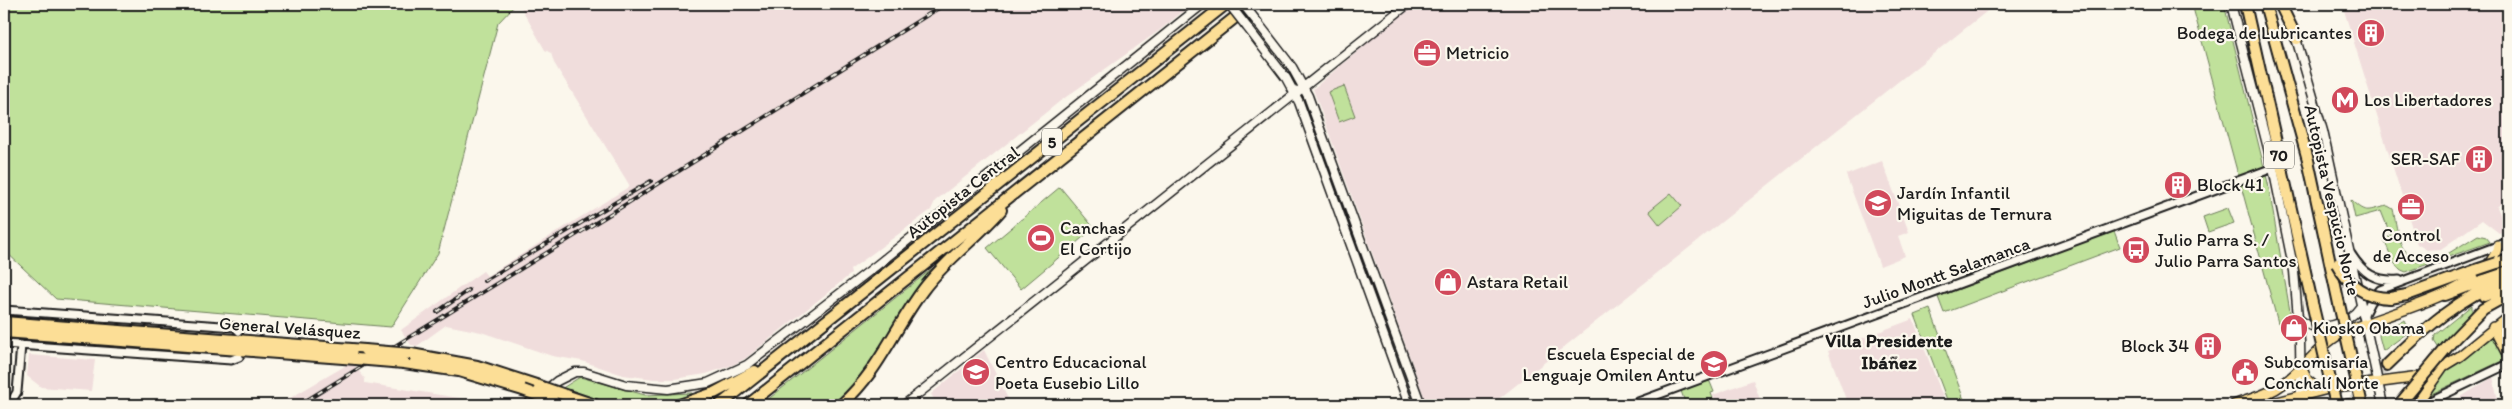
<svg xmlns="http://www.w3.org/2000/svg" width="2512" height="409" font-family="Itim,sans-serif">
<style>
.built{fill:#f0dddc}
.green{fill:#c0e19b;stroke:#6e7e5c}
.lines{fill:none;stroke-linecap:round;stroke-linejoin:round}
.motorway-tunnel{stroke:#dad6cd;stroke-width:10;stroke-dasharray:10 5;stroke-linecap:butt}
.tertiary-casing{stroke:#1c1c1c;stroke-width:11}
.secondary-casing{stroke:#1c1c1c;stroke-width:11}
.primary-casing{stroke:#1c1c1c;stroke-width:12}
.motorway-casing{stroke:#1c1c1c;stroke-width:14}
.tertiary{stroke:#fbf7ec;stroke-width:7}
.secondary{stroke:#fbf7ec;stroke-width:8}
.primary{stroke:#fcde96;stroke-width:9}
.motorway{stroke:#fcde96;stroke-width:10}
.rail-casing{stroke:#1c1c1c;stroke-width:4}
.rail{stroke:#fbf7ec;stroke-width:2;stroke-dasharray:5.5;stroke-linecap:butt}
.secondary-bridge-casing{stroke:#1c1c1c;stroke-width:11;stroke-linecap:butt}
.motorway-bridge-casing{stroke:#1c1c1c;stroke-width:14;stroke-linecap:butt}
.secondary-bridge{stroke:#fbf7ec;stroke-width:8}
.motorway-bridge{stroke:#fcde96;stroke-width:10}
.labels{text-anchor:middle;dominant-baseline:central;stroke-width:4.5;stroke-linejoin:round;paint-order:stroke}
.shield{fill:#fbf7ec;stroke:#5f5e5a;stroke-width:1}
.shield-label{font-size:16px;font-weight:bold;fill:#1c1c1c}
.poi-label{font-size:18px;fill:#1c1c1c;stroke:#fbf7ec;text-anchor:start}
.street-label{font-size:18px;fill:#1c1c1c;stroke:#fbf7ec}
.neighbourhood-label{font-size:19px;font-weight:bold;fill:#1c1c1c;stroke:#fbf7ec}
</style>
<rect width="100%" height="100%" fill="#fbf7ec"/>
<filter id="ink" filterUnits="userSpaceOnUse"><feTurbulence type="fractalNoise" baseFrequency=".02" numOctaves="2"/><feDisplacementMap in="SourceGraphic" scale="10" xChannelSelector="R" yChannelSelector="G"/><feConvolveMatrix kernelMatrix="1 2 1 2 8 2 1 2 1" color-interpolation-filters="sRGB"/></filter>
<g filter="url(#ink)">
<path class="built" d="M519 4H1192L1160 30 1059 102 935 201 931 210 850 270 851 274 746 358 733 365 706 374 674 379H654L623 375 582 361 552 356 481 332 446 325 417 346 411 345 401 330 483 271 487 276 630 186 554 63 551 53 545 50Z
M1413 4H1996L1491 405H1427L1313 89Z
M2342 4H2508V197L2497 207 2507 230 2499 233 2482 220 2441 249 2427 250 2417 244Z
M1882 161 1909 232 1898 236 1905 256 1880 266 1846 175Z
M1913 319 1943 397 1922 405H1848L1828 351Z
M984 350 1011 405H937L931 394Z
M29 355 95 360 91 391 41 387 27 376Z
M352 362 365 379V383L484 402 494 405H278Z
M2493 377 2499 405H2448Z
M1753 380 1762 405H1717L1713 395Z"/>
<path class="green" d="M4 4H516L498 23 438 253 391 327 56 299 4 250Z
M2192 4H2224L2268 183 2292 323H2278Z
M1344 86 1355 116 1339 122 1328 92Z
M1060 187 1094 228 1021 289 987 248Z
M1671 193 1682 206 1660 225 1649 211Z
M2351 200C2367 216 2368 209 2388 206L2393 209C2397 227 2398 254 2417 262L2441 258 2478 235 2486 237 2490 242 2406 272C2392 268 2390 252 2384 239L2391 236 2381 211 2355 218Z
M2228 208 2234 223 2208 232 2203 217Z
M2114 231 2120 247 1944 313 1938 297Z
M939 263C902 309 880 368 834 405H761Z
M2472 305V314L2440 350 2434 341 2435 335Z
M1930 309 1966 405H1949L1915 315Z
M2405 320 2410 331 2383 351 2379 336 2380 331Z
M2508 322V358L2427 396 2445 371Z
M580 377 645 395 692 393 693 399C646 409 606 405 561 389Z
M1706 380 1710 382 1714 392 1711 393 1715 405 1691 403 1686 405 1681 391 1684 388Z"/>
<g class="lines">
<path class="motorway-tunnel" d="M2349 405 2387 365"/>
<defs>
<path id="tertiary" d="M2351 254C2363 273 2375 282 2399 280
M4 310 235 327 239 331
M2363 316 2370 302 2380 290 2508 242
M4 344 231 360 239 357
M9 405 17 392 21 345
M1630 405 2273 168
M2422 405 2508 364"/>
<path id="secondary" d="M2231 4 2273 168 2294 271 2300 341 2301 405
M1258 23 1292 67 1308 96 1421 405
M1247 27 1286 78 1299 102 1409 405
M2295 35 2323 131 2383 405
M2299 319C2316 335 2349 324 2361 306
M527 405 557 381 575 372H584L626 385 668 389 708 383 747 365 877 265 1203 4
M904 405 1408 4"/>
<path id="primary" d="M2493 327 2508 356
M2301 367 2307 380 2320 391
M2234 405C2251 398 2269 395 2283 384 2304 369 2317 347 2340 334 2381 313 2486 295 2498 246
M2265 405 2328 389 2412 378 2432 373 2460 356 2508 317
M2416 405 2442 368"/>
<path id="motorway" d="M2245 4 2313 307
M2265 4 2308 160 2339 304
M2280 4 2297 39
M2497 263 2508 259
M2445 295 2508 271
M2484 296 2508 287
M2390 298 2407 295 2476 270
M4 322 365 350
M4 332 356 359
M2453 340 2483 309 2508 295
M411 354 477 366 539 386
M404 363 459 371 523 390
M2387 365C2424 329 2459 297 2508 279
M568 396 595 405
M553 401 564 405
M679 405 714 393 755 371
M720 405 1226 4
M748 405 1252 4
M841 405C880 370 893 330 923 290 945 260 977 238 1001 210
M2348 405H2349"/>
</defs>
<use href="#tertiary" class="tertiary-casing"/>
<use href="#secondary" class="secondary-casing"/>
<use href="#primary" class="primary-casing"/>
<use href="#motorway" class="motorway-casing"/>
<use href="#tertiary" class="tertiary"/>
<use href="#secondary" class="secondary"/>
<use href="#primary" class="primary"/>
<use href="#motorway" class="motorway"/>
<defs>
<path id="rail" d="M484 281 651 181
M437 312 469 290
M299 405 623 206 945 4"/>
</defs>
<use href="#rail" class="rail-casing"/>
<use href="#rail" class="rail"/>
<defs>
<path id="secondary-bridge" d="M1229 4 1247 27
M1243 4 1258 23"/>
<path id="motorway-bridge" d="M2337 264C2348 285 2366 298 2390 298
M2476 270 2497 263
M2339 304 2362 405
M2313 307 2336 405
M365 350 411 354
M356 359 404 363
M539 386 568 396
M523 390 553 401
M2399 405 2453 340"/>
</defs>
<use href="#secondary-bridge" class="secondary-bridge-casing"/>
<use href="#motorway-bridge" class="motorway-bridge-casing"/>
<use href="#secondary-bridge" class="secondary-bridge"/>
<use href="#motorway-bridge" class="motorway-bridge"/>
</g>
</g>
<defs>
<symbol id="building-disc" viewBox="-11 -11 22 22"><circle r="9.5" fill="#d1495b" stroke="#fbf7ec"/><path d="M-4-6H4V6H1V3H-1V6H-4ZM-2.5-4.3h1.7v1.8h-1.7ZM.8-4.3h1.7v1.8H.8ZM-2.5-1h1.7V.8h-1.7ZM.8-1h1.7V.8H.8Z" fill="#fff"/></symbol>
<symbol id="office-disc" viewBox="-11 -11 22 22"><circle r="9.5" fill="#d1495b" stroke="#fbf7ec"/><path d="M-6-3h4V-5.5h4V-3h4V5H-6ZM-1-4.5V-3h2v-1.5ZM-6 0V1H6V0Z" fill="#fff"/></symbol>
<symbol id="metro-disc" viewBox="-11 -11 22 22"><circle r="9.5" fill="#d1495b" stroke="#fbf7ec"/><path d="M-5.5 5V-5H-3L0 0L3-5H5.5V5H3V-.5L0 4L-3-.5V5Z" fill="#fff"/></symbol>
<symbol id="school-disc" viewBox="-11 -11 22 22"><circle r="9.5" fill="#d1495b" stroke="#fbf7ec"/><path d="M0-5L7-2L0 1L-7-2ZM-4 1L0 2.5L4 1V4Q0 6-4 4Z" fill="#fff"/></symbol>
<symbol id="stadium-disc" viewBox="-11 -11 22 22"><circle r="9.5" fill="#d1495b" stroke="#fbf7ec"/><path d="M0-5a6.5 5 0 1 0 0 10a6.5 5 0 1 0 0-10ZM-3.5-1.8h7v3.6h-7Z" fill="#fff"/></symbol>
<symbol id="bus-disc" viewBox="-11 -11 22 22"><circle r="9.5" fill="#d1495b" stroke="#fbf7ec"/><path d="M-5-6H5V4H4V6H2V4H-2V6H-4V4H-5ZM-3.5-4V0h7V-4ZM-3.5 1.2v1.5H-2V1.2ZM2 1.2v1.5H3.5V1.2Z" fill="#fff"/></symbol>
<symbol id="shop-disc" viewBox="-11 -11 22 22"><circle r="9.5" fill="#d1495b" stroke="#fbf7ec"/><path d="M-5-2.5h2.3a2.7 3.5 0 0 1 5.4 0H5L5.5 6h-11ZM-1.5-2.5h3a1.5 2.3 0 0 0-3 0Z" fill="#fff"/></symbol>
<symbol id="civic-disc" viewBox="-11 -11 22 22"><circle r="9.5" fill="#d1495b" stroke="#fbf7ec"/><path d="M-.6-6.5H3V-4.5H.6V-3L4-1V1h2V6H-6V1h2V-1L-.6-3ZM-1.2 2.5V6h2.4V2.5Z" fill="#fff"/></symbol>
</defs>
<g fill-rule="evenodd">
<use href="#building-disc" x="2355" y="17" width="32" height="32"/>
<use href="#office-disc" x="1411" y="37" width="32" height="32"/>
<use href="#metro-disc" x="2329" y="84" width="32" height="32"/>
<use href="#building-disc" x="2463" y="143" width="32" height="32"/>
<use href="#building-disc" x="2162" y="169" width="32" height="32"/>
<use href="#school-disc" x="1862" y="187" width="32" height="32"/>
<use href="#office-disc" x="2395" y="191" width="32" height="32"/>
<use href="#stadium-disc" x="1025" y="222" width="32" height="32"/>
<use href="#bus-disc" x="2120" y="234" width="32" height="32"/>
<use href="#shop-disc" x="1432" y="266" width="32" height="32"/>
<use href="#shop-disc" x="2278" y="312" width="32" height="32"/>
<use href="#building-disc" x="2192" y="330" width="32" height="32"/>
<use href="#school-disc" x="1698" y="348" width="32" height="32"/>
<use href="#school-disc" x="960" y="356" width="32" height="32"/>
<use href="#civic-disc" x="2229" y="356" width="32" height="32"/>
</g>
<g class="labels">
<g class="shield">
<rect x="1042" y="128.5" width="20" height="27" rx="4"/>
<rect x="2264" y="141.5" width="30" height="27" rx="4"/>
</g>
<g class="shield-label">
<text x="1052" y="142">5</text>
<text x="2279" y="155">70</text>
</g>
<g class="poi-label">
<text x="2352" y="33" text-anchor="end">Bodega de Lubricantes</text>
<text x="1446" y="53">Metricio</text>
<text x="2364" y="100">Los Libertadores</text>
<text x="2460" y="159" text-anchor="end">SER-SAF</text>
<text x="2197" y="185">Block 41</text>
<text x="1897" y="193">Jardín Infantil<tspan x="1897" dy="21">Miguitas de Ternura</tspan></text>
<text x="1060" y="228">Canchas<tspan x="1060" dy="21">El Cortijo</tspan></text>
<text x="2411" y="235" text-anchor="middle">Control<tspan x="2411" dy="21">de Acceso</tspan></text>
<text x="2155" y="240">Julio Parra S. /<tspan x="2155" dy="21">Julio Parra Santos</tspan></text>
<text x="1467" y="282">Astara Retail</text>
<text x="2313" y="328">Kiosko Obama</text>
<text x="2189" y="346" text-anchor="end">Block 34</text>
<text x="1695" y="354" text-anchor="end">Escuela Especial de<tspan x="1695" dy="21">Lenguaje Omilen Antu</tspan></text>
<text x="995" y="362">Centro Educacional<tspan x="995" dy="21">Poeta Eusebio Lillo</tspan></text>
<text x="2264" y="362">Subcomisaría<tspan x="2264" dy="21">Conchalí Norte</tspan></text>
</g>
<g class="street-label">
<text transform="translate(963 192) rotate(-38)">Autopista Central</text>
<text transform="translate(2332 200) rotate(77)">Autopista Vespucio Norte</text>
<text transform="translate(1946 273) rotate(-20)">Julio Montt Salamanca</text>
<text transform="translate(290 328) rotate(4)">General Velásquez</text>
</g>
<g class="neighbourhood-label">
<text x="1889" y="340">Villa Presidente<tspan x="1889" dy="22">Ibáñez</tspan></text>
</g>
</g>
<rect width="2512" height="409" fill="none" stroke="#fbf7ec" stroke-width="20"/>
<rect x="10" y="10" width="2492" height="389" fill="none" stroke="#1c1c1c" stroke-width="2" filter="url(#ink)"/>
</svg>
